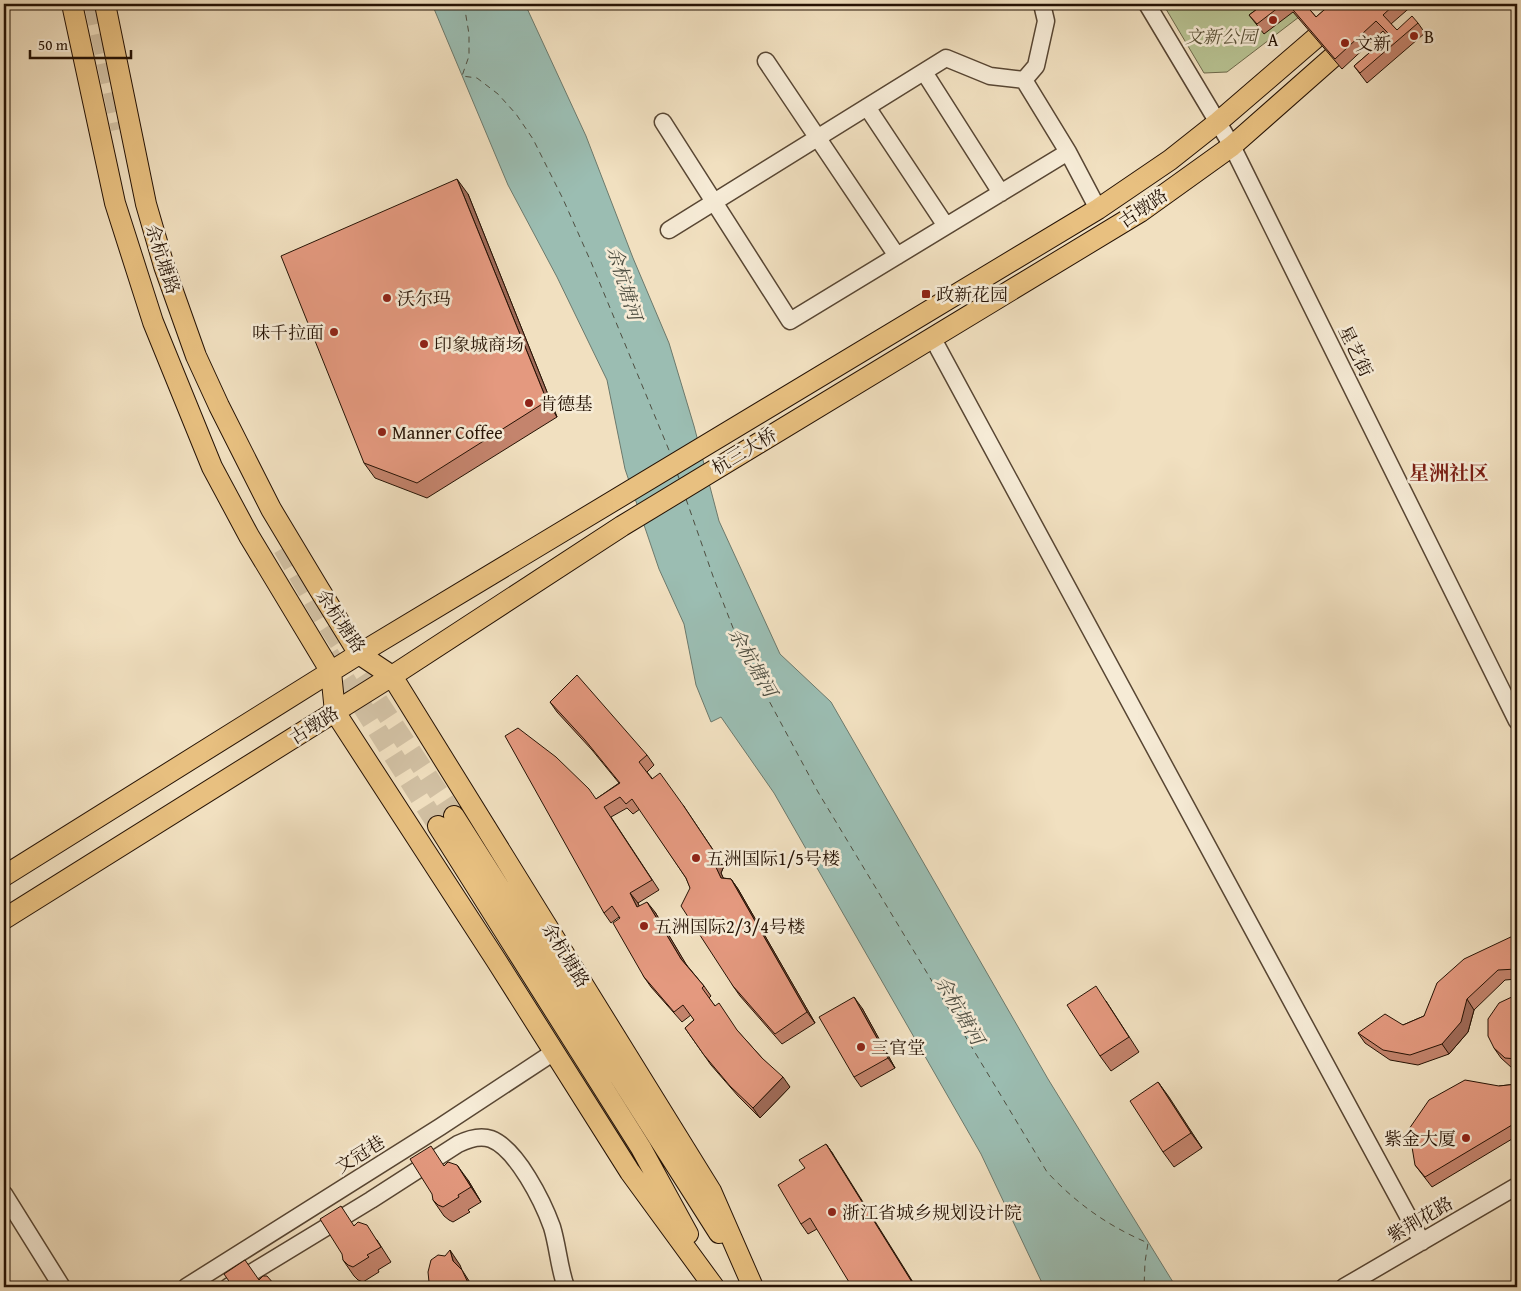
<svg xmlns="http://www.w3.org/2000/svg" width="1521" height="1291" font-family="'Gentium Book Plus','Noto Serif SC',serif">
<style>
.green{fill:#b8c393;stroke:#6e6a4c}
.water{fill:#9bbdb2;stroke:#6c796c}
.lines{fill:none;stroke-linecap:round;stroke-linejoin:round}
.ferry{stroke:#4e4e41;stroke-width:1;stroke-dasharray:6 5;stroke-linecap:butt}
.major-tunnel{stroke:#d2c1a4;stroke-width:20;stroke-dasharray:20 10;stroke-linecap:butt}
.minor-casing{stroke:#584633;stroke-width:19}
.major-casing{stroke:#251204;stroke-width:22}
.minor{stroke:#f6ebd6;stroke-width:16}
.major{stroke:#e8c080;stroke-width:20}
.wall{fill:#c4846d;stroke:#251204}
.shaded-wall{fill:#a06b59;stroke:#251204}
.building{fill:#e4997f;stroke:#251204}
.poi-dot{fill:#8f2418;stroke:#f6ebd6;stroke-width:2}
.labels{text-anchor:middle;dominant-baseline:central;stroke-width:5;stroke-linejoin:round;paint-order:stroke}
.park-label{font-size:18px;font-style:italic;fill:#585036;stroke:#f6ebd6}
.poi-label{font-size:18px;fill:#251204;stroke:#f6ebd6;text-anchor:start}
.street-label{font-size:18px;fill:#251204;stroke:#f6ebd6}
.water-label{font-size:19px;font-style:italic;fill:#4e4e41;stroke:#f6ebd6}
.quarter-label{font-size:20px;font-weight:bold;fill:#7a1f14;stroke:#f6ebd6}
</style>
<rect width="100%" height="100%" fill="#f1e0c0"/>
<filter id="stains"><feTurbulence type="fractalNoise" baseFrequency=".004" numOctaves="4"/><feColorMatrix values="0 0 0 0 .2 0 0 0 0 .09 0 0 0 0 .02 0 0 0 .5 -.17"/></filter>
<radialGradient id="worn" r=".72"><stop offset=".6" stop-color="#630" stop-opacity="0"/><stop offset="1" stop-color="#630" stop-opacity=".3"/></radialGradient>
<path class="green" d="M1163 4H1316L1227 72 1204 73Z"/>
<path class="water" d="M432 4H525L586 136 633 258 669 343 694 426 719 521 780 654 831 702 1048 1079 1176 1287H1044L981 1154 774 793 721 717 711 722 696 685 684 624 659 569 625 469 607 380 557 277 508 185Z"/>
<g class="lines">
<path class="ferry" d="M464 4 469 34V56L462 76 477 78 498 94 516 114 533 139 563 199 591 262 671 455
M677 473 680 481
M686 499 714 579 735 633 760 684 818 792 1047 1172C1077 1204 1108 1226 1148 1243L1145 1262 1144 1287"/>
<path class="major-tunnel" d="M94 4 121 129
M283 548 325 621 454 816
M329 654 438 826"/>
<defs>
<path id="minor" d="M1147 4 1232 146 1517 721
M766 61 897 256
M924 72 1001 193
M1024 80 1036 66 1046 21 1042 4
M867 107 946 226
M663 122 790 321 1068 152
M669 230 946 58 990 76 1024 80 1068 152 1098 209
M932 337 1422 1242
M4 1194 62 1287
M186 1287 440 1127 554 1052
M228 1287 371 1200 458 1144C468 1139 480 1135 491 1139 517 1149 543 1202 552 1227 558 1247 559 1268 566 1287
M1344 1287 1517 1186"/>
<path id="major" d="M72 4 115 203 153 322 212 467 249 536 331 672 335 712 496 960 630 1172 714 1287
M105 4 146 204 164 266 196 356 219 406 271 509 319 589 359 654 392 676 711 1191 753 1287
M454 816 719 1233
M438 826 641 1148 688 1234
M4 876 359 654 1098 209 1170 160 1218 122 1355 4
M4 919 392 676 622 526 1140 212 1232 146 1393 4"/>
</defs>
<use href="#minor" class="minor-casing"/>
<use href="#major" class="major-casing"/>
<use href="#minor" class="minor"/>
<use href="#major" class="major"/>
</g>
<path class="wall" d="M1264 4H1305L1316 17 1331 4H1414L1391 24 1397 30 1418 23 1425 33 1367 83 1354 66 1388 37 1383 31 1342 69 1293 12 1264 34 1249 15Z
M468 194 557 417 427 498 375 478 364 463Z
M550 702 647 755 654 765 647 772 724 866 721 873 723 878 731 879 738 889 815 1023 782 1044 740 996 733 986 686 878 640 809 633 814 627 808 611 817 659 890 638 903 639 906 655 912 685 963 704 986 711 996 709 998 715 1006 762 1058 790 1087 760 1118 738 1096 711 1065 685 1028 694 1020 691 1015 682 1022 651 987 644 977 619 917 611 923 604 913 596 799 619 783 592 750 557 712Z
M1517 935V979L1505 980 1474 1010 1468 1032 1449 1054 1418 1065 1390 1060 1365 1043 1358 1033 1403 1025 1424 1016Z
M1517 996V1069L1512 1068 1501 1058 1494 1048Z
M1106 1001 1139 1052 1111 1071 1100 1056Z
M862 1008 895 1068 861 1087 854 1077Z
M1158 1082 1202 1148 1174 1167 1163 1152Z
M1517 1084V1136L1432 1187 1415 1165 1499 1086Z
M826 1144 833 1154 817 1229 808 1234 801 1224 805 1168Z
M444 1166 468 1180 481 1202 468 1210 470 1212 453 1222 449 1220 444 1216 433 1200Z
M354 1225 377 1240 391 1262 378 1270 379 1272 363 1282 358 1280 354 1276 343 1260Z"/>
<path class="shaded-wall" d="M457 179 468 194 557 417 547 401Z
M683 805 724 866 721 873 728 888 721 878Z
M731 879 738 889 815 1023 807 1012Z
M630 893 638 903 644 917 637 907Z
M647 902 655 912 689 969 681 959Z
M854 997 862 1008 895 1068 888 1058Z
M1467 999 1474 1010 1468 1032 1449 1054 1442 1044Z
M783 1077 790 1087 760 1118 753 1108Z
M1158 1082 1169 1097 1202 1148 1191 1133Z
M826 1144 833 1154 916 1287H915Z
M457 1165 468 1180 481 1202 471 1187Z
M450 1250 460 1265 462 1270 473 1287H470L453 1261Z"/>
<path class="building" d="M1264 4H1283L1257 24 1249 15Z
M1288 4H1305L1316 17 1331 4H1395L1383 15 1397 30 1412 16 1418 23 1360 73 1354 66 1390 35 1376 21 1335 59Z
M457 179 547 401 417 483 364 463 281 256Z
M577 675 647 755 639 762 652 779 660 773 683 805 717 856 714 863 721 878 731 879 807 1012 775 1034 733 986 681 906 690 888 686 878 632 799 626 804 620 797 604 807 652 880 630 893 637 907 647 902 681 959 704 986 702 988 715 1006 719 1003 737 1030 762 1058 783 1077 753 1108 730 1086 704 1055 685 1028 694 1020 683 1005 674 1012 644 977 613 923 620 918 612 906 604 913 505 736 518 728 556 757 589 789 596 799 620 783 585 740 550 702Z
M1515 935H1517V969L1498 970 1467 999 1461 1022 1442 1044 1410 1055 1383 1050 1358 1033 1385 1014 1403 1025 1424 1016 1437 983 1464 959Z
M1096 986 1129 1037 1100 1056 1067 1005Z
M1516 995 1517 996V1059L1505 1058 1494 1048 1488 1036V1019L1499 1003Z
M854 997 888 1058 854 1077 819 1017Z
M1465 1080 1499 1086 1517 1084V1122L1425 1177 1415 1165 1409 1129 1429 1100Z
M1158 1082 1191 1133 1163 1152 1130 1101Z
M826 1144 915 1287H852L810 1218 801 1224 778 1185 805 1168 799 1160Z
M431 1146 444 1166 448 1162 457 1165 471 1187 458 1195 459 1197 443 1207 438 1205 433 1200 432 1194 410 1159Z
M341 1206 354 1226 358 1222 367 1225 381 1247 367 1255 369 1257 353 1267 348 1265 343 1260 342 1254 320 1219Z
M450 1250 453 1261 462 1270 470 1287H432L429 1282 428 1272 431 1260 438 1255 445 1256Z
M245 1260 259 1280 263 1276H267L274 1284 277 1287H233L224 1274Z"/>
<g class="poi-dot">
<circle cx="1273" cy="20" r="5"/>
<circle cx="1414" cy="36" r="5"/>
<circle cx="1345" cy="43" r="5"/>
<rect x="921" y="289" width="10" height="10" rx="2.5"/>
<circle cx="387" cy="298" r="5"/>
<circle cx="334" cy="332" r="5"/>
<circle cx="424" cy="344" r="5"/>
<circle cx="529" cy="403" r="5"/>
<circle cx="382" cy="432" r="5"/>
<circle cx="696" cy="858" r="5"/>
<circle cx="644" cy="926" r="5"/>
<circle cx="861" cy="1047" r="5"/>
<circle cx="1466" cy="1138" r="5"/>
<circle cx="832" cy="1212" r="5"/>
</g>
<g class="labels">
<g class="park-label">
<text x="1221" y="36">文新公园</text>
</g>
<g class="poi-label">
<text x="1424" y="36">B</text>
<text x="1273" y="39" text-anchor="middle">A</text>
<text x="1355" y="43">文新</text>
<text x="936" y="294">政新花园</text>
<text x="397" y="298">沃尔玛</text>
<text x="324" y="332" text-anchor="end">味千拉面</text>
<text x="434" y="344">印象城商场</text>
<text x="539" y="403">肯德基</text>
<text x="392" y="432">Manner Coffee</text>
<text x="706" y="858">五洲国际1/5号楼</text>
<text x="654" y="926">五洲国际2/3/4号楼</text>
<text x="871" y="1047">三官堂</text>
<text x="1456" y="1138" text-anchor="end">紫金大厦</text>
<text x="842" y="1212">浙江省城乡规划设计院</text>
</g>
<g class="street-label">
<text transform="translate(1143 208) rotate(-34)">古墩路</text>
<text transform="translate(163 259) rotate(72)">余杭塘路</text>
<text transform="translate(1356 351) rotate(64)">星艺街</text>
<text transform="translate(744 451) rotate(-31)">杭三大桥</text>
<text transform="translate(341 621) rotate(56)">余杭塘路</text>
<text transform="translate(314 725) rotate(-32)">古墩路</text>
<text transform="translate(566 955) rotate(58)">余杭塘路</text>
<text transform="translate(360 1154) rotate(-32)">文冠巷</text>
<text transform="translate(1420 1219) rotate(-30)">紫荆花路</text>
</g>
<g class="water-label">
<text transform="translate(625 283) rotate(73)">余杭塘河</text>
<text transform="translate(753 662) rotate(60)">余杭塘河</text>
<text transform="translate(960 1010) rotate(59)">余杭塘河</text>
</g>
<g class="quarter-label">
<text x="1449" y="472">星洲社区</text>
</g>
</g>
<rect width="1521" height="1291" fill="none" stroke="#f1e0c0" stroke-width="20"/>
<rect x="5" y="5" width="1511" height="1281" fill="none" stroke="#251204" stroke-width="2.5"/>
<rect x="10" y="10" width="1501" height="1271" fill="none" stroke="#251204"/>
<path d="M30 50v8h101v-8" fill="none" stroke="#251204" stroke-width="2.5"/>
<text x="38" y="50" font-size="15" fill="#251204" stroke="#f6ebd6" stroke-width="4" paint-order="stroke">50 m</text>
<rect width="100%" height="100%" filter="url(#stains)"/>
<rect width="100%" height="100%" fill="url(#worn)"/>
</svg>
